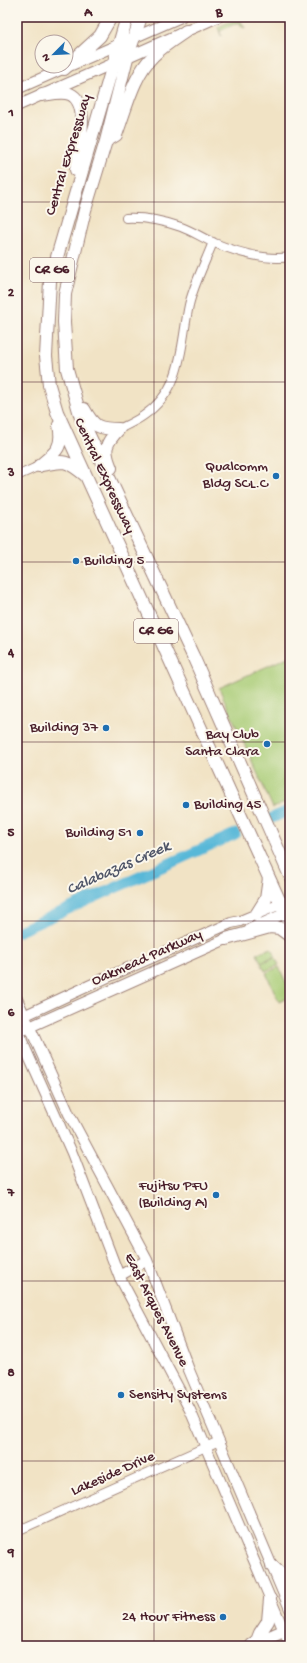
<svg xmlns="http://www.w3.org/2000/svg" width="307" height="1663" font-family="'Gochi Hand',sans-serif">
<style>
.green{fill:#a9cc76;stroke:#7a7650}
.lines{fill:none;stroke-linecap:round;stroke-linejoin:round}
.river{stroke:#59b8d8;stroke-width:11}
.minor-casing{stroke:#9e8178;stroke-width:10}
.major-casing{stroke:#9e8178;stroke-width:12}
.highway-casing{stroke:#9e8178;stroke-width:14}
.minor{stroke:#fff;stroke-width:8}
.major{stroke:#fff;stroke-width:10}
.highway{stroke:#fff;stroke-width:12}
.grid{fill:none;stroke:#4a1f2b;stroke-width:1;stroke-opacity:0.55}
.poi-dot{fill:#1f6fb2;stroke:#fbf7ec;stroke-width:1.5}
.labels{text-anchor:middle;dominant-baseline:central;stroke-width:4;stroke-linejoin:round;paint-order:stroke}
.shield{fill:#fbf7ec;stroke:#7f6065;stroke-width:1}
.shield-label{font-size:14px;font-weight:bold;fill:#4a1f2b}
.street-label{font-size:15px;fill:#4a1f2b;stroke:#fbf7ec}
.poi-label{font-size:15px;fill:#4a1f2b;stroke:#fbf7ec;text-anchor:end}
.water-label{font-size:16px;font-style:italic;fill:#4f5568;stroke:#fbf7ec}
.neatline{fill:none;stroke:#4a1f2b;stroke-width:1.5}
.grid-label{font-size:13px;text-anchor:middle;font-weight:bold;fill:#4a1f2b}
</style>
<rect width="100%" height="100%" fill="#fbf7ec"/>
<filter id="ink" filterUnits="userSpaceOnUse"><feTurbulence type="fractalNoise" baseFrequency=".025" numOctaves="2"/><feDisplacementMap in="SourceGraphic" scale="8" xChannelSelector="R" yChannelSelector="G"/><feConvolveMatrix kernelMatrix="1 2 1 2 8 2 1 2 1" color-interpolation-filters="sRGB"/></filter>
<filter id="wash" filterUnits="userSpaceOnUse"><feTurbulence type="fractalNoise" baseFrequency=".012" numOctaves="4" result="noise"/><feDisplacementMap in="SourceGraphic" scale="16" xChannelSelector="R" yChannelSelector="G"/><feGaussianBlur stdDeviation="0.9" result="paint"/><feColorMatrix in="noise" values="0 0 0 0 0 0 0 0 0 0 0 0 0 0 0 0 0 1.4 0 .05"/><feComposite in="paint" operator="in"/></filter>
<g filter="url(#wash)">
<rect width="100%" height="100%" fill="#f1e3c5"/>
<path class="green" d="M239 18 245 28 242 27 239 22 220 31 221 36 218 27Z
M290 656V800L273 808 219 688Z
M271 948 275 956 261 962 257 954Z
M275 957 279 965 265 971 261 963Z
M279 967 290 991V997L279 1002 266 973Z"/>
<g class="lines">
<path class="river" d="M272 818 290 810
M17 932 235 834"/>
</g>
</g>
<g filter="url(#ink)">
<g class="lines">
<defs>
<path id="minor" d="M126 218C146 217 163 221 181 227 192 231 201 237 212 242 236 252 264 261 290 257
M119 429C127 425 136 421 143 416 184 388 180 347 189 305 194 284 205 263 213 242
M17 476 39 466
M17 1531 219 1441"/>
<path id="major" d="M17 89 181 17
M17 106 218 17
M250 929 290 911
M17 999 69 1114 147 1260 189 1370 290 1609
M17 1019 110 976 231 923 240 921 290 900
M25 1029 233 936
M17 1030 72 1153 119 1276 190 1410 290 1645
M119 1276 147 1260"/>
<path id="highway" d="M127 17 50 281 46 356 49 385 57 412 290 924
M141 17 127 58 106 141 85 210 65 294 64 322 67 369 81 418 193 656 290 876
M64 69 100 36 111 17
M42 95C51 94 61 91 70 94 92 104 77 152 76 170
M106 141 116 135C126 109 133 75 154 55 163 46 176 38 186 31
M84 409C94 427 98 429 119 429
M42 465C65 460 66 460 85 475
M39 466C55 453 64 448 59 425
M111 468C103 449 105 444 119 429
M256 915 266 899 269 878
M226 939 270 927 279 928 290 936
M272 1566 283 1576 290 1588
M256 1643 260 1633 268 1621 270 1599
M252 1645 290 1628"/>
</defs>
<use href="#minor" class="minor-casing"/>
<use href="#major" class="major-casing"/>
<use href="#highway" class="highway-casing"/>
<use href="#minor" class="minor"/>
<use href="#major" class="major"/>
<use href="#highway" class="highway"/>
</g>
</g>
<path class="grid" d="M154 17V1646M17 202H290M17 382H290M17 562H290M17 742H290M17 921H290M17 1101H290M17 1281H290M17 1461H290"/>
<g class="poi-dot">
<circle cx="276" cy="476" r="4"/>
<circle cx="76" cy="561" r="4"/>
<circle cx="106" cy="728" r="4"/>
<circle cx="267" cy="744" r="4"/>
<circle cx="186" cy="805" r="4"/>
<circle cx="140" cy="833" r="4"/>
<circle cx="216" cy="1195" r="4"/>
<circle cx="121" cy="1395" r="4"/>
<circle cx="223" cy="1617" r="4"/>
</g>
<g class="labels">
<g class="shield">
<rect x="30" y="258" width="44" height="24" rx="3"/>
<rect x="134" y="619" width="44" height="24" rx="3"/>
</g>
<g class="shield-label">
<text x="52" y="270">CR G6</text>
<text x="156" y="631">CR G6</text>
</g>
<g class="street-label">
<text transform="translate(69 155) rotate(-73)">Central Expressway</text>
<text transform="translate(104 476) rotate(65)">Central Expressway</text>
<text transform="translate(147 958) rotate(-24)">Oakmead Parkway</text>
<text transform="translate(156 1310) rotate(63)">East Arques Avenue</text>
<text transform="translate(113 1474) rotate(-24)">Lakeside Drive</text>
</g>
<g class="poi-label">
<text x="268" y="467">Qualcomm<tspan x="268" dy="17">Bldg SCL.C</tspan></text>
<text x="84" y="561" text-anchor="start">Building 5</text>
<text x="98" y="728">Building 37</text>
<text x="259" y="735">Bay Club<tspan x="259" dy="17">Santa Clara</tspan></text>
<text x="194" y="805" text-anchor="start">Building 45</text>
<text x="132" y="833">Building 51</text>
<text x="208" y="1186">Fujitsu PFU<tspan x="208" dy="17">(Building A)</tspan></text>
<text x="129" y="1395" text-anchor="start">Sensity Systems</text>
<text x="215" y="1617">24 Hour Fitness</text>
</g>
<g class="water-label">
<text transform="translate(119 869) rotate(-24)">Calabazas Creek</text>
</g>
</g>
<rect width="307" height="1663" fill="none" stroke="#fbf7ec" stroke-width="44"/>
<g transform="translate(54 54) rotate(246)"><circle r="19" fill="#fbf7ec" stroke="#b4a19f"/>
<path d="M0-3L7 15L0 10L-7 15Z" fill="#1f6fb2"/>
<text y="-6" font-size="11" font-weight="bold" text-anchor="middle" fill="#4a1f2b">N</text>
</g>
<rect x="22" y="22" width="263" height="1619" class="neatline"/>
<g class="grid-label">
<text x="88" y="16">A</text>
<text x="219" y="16">B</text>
<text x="11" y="116">1</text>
<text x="11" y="296">2</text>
<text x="11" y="476">3</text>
<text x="11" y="656">4</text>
<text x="11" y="836">5</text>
<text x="11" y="1016">6</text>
<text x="11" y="1196">7</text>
<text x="11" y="1376">8</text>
<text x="11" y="1556">9</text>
</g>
</svg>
